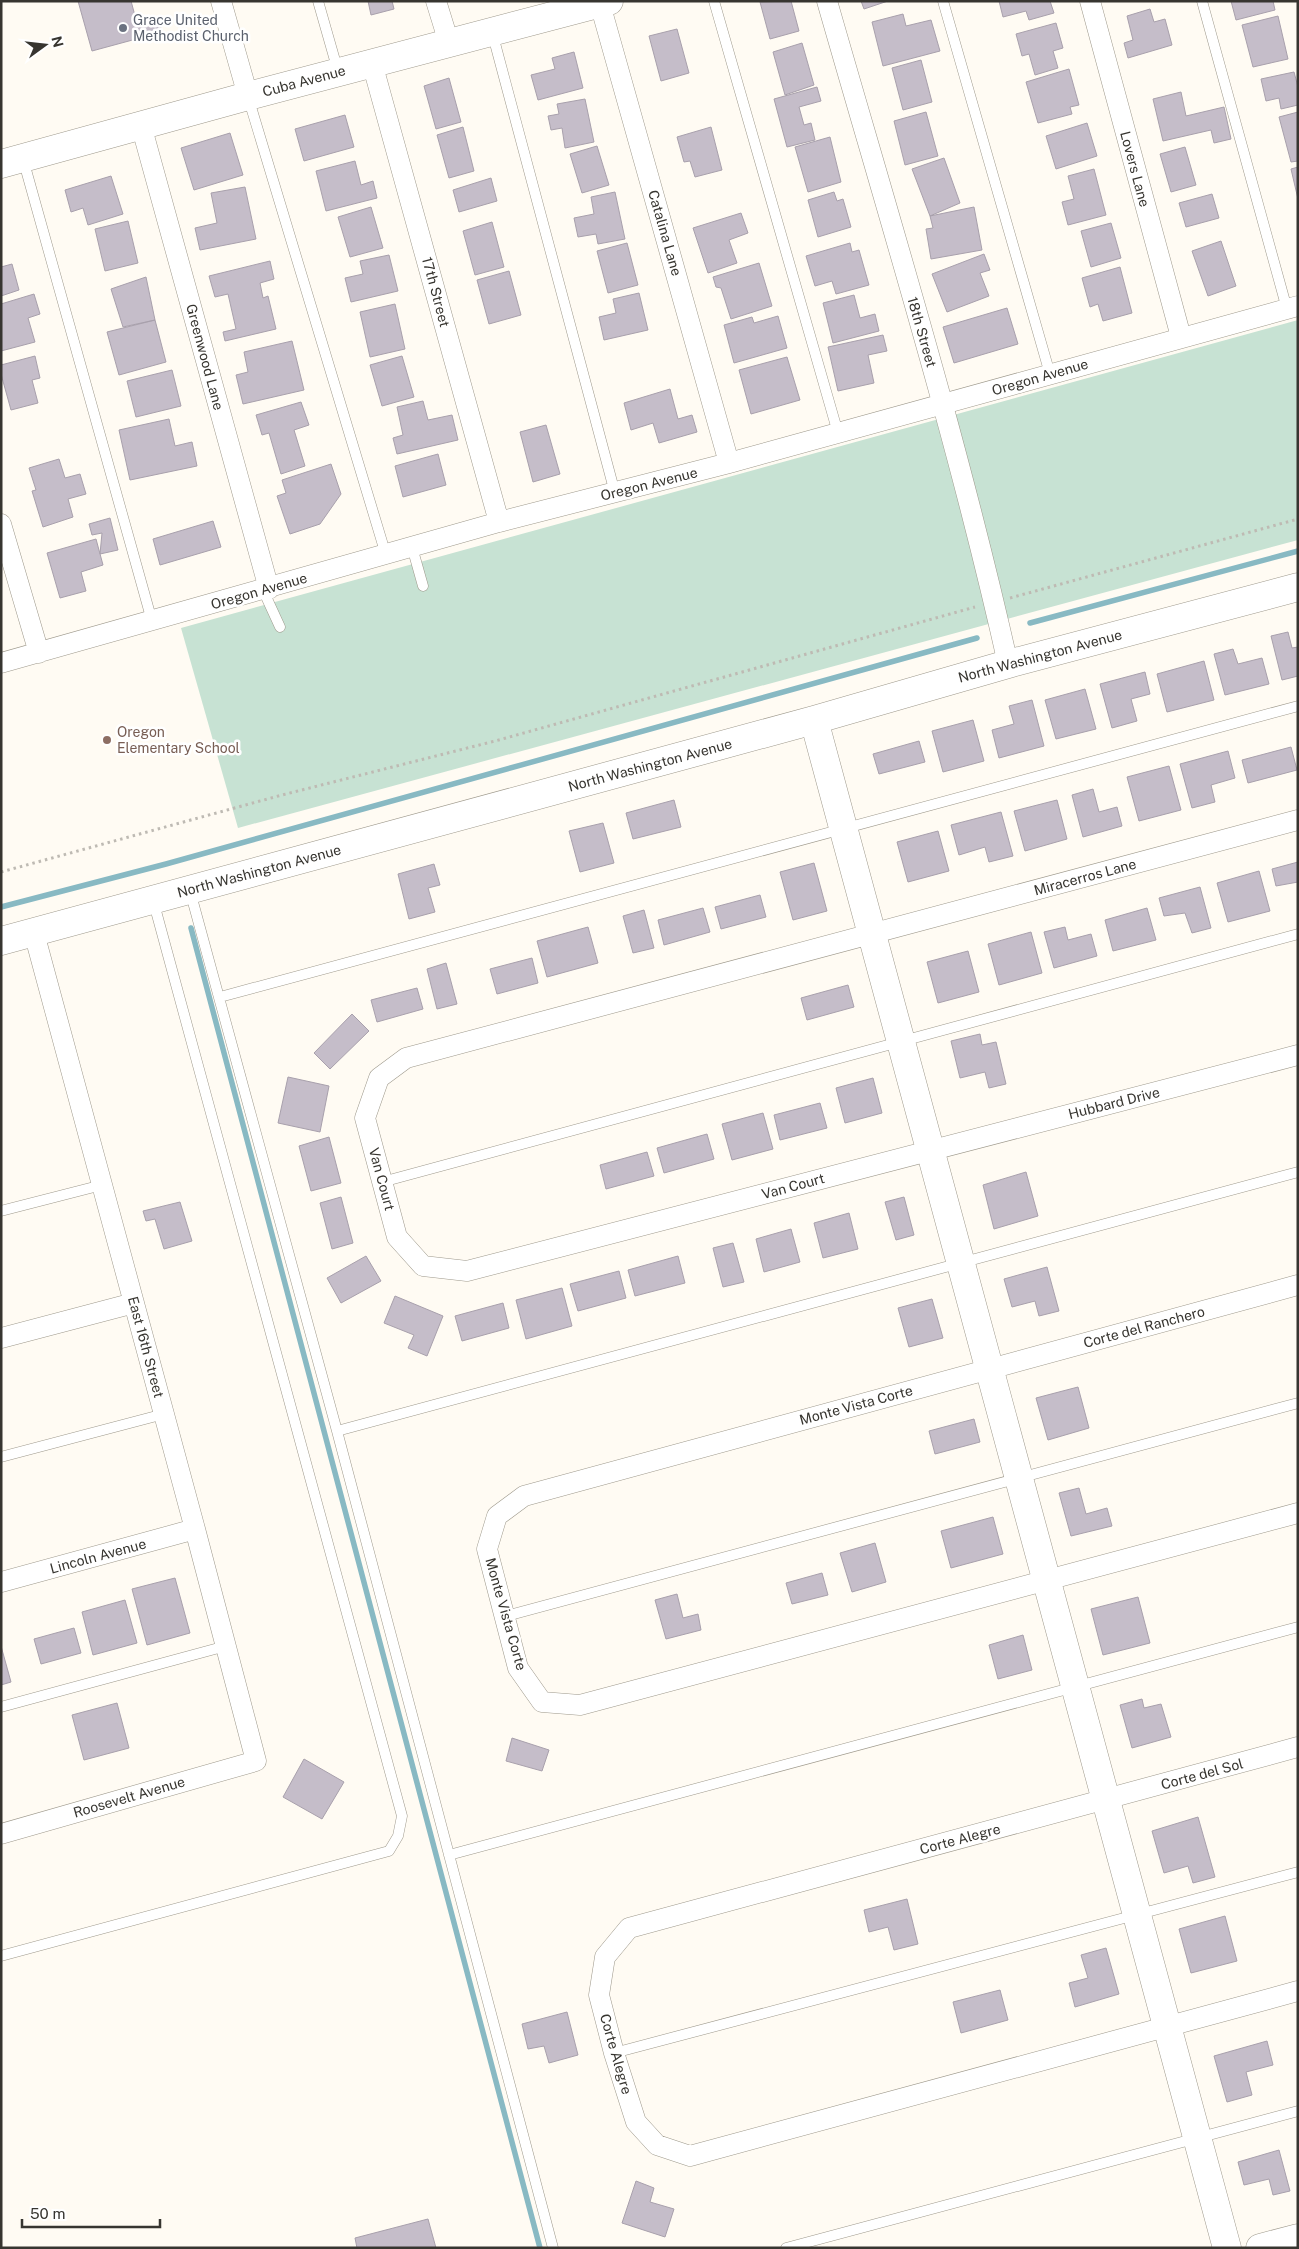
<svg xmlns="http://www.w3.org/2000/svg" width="1299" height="2249" font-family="'Public Sans',sans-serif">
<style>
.green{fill:#c7e2d3}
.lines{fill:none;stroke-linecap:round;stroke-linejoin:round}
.stream{stroke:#88b9c3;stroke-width:5.5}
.building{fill:#c5bdc9;stroke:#a8a0ac}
.lane-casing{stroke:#9e998c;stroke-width:11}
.street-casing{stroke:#9e998c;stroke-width:21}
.secondary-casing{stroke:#9e998c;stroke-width:29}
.path{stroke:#bebab3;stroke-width:3;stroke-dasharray:2.5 4;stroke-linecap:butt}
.lane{stroke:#fff;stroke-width:10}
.street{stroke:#fff;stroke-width:20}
.secondary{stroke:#fff;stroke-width:28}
.worship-dot{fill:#6b7280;stroke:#fff;stroke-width:2}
.education-dot{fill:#8d6e63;stroke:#fff;stroke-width:2}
.labels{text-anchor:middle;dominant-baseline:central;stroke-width:5;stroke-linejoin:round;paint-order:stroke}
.worship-label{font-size:14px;fill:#5b616d;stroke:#fff;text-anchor:start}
.street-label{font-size:14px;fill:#373530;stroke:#fff}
.education-label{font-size:14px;fill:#785e54;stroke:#fff;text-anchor:start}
</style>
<rect width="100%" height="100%" fill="#fffbf3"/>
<path class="green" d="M1298 320V540L238 828 181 628Z"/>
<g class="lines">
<path class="stream" d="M1030 623 1298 551
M1 907 166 864 977 638
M191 928 540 2248"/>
</g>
<path class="building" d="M78 1H131L137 23 158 17 162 32 92 51Z
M368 1H392L394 9 371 15Z
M791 1 799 31 770 39 760 2Z
M861 1H888L864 9Z
M999 1H1050L1054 13 1029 20 1026 11 1003 17Z
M1231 1H1273L1275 10 1236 20Z
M1150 9 1154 22 1165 19 1172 45 1128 58 1124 43 1133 40 1127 16Z
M903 14 906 26 931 20 940 51 883 66 872 22Z
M1278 16 1288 59 1253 67 1242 25Z
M1056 23 1063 48 1053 51 1058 68 1035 75 1029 54 1022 56 1016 34Z
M677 29 689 73 661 81 649 36Z
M802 43 814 85 785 95 773 52Z
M574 52 583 88 538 100 531 75 555 69 552 58Z
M921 60 932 102 903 110 892 68Z
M1069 69 1079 105 1070 107 1072 114 1038 123 1026 82Z
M1294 72 1298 87V105L1281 109 1279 98 1266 101 1261 79Z
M449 78 461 122 436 129 424 86Z
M817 87 821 101 799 107 804 125 811 123 815 140 787 147 774 99Z
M1181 92 1186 116 1224 107 1231 139 1214 143 1211 130 1163 141 1153 99Z
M585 99 594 142 565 148 562 128 551 130 548 116 559 114 557 104Z
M926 112 938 156 905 165 894 121Z
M1298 112V161L1291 162 1279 117Z
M345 115 354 147 304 161 295 129Z
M1087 123 1097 156 1056 169 1046 136Z
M463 127 474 171 449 178 437 135Z
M711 127 722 170 695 177 690 161 684 162 677 137Z
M230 133 243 175 194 190 181 148Z
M830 137 841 182 808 192 795 147Z
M597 146 609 185 582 193 570 154Z
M1185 147 1196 185 1171 192 1160 154Z
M944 158 960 203 930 216 912 169Z
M355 161 361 185 373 181 377 198 326 211 316 171Z
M1298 167V199L1291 169Z
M1094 169 1106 215 1068 225 1062 202 1074 199 1068 176Z
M111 176 123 214 88 225 83 208 71 212 65 190Z
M491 178 497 201 459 212 453 190Z
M245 187 256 239 200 250 195 228 217 223 211 193Z
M615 192 625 239 598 244 596 234 578 237 574 218 594 214 591 197Z
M834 192 837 201 843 199 851 227 818 237 808 200Z
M1212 194 1219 218 1186 227 1179 203Z
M371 207 383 248 350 257 338 217Z
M974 207 982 250 931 259 926 229 933 228 930 216Z
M741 213 748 233 729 240 737 263 708 273 693 228Z
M128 221 138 263 105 271 95 229Z
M492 222 504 267 475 275 463 231Z
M1111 223 1121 258 1091 267 1081 231Z
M1221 241 1236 286 1208 296 1192 251Z
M627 243 638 285 608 293 597 251Z
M850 243 852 252 859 250 869 285 836 294 832 281 815 286 806 256Z
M984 254 990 270 980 273 989 296 947 312 932 274Z
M389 255 398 291 351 302 345 278 363 274 360 261Z
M270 261 274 279 260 283 263 298 268 296 276 329 225 341 223 332 236 329 228 294 215 297 209 276Z
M759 263 772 306 731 319 721 288 716 287 713 277Z
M12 264 19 290 1 296V267Z
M1120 267 1132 313 1103 321 1098 304 1090 307 1082 278Z
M509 271 521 315 489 324 477 280Z
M146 277 155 320 123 327 111 289Z
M639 293 648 330 604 340 599 317 616 313 613 299Z
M34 294 40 314 28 318 35 342 1 351V304Z
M854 295 860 318 875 314 879 331 833 343 823 303Z
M395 304 405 349 370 357 360 312Z
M1007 308 1018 344 954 363 943 327Z
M778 316 787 348 734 363 724 325 752 317 754 323Z
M155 320 166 362 119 375 107 332Z
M883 335 887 351 868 355 874 383 838 391 828 347Z
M292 341 304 390 243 404 236 375 248 372 244 352Z
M35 356 40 378 32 380 38 403 11 410 1 374V365Z
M402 356 414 397 382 406 370 365Z
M787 357 800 400 751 414 739 370Z
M172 370 181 406 136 417 127 381Z
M670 389 678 419 692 415 697 432 659 443 653 423 631 430 624 403Z
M423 401 428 420 452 415 458 440 397 454 393 438 403 435 397 407Z
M301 402 309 425 294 430 305 466 281 474 269 433 262 435 256 415Z
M169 419 175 446 192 442 197 466 130 480 119 430Z
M546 425 560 474 533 482 520 432Z
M438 454 446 485 403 497 395 466Z
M59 459 65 478 80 474 86 494 68 499 73 517 43 527 32 491 36 490 29 468Z
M331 464 341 494 320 524 290 534 277 496 286 493 282 480Z
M110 518 118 550 100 554 102 533 92 535 89 524Z
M213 521 221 547 160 565 153 539Z
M96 539 103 565 81 572 86 591 60 598 47 553Z
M1288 632 1292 648 1298 647V676L1282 680 1271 636Z
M1233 649 1238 664 1262 658 1269 684 1225 695 1214 654Z
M1204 661 1214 700 1167 712 1157 674Z
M1145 672 1150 694 1131 699 1137 721 1112 728 1100 684Z
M1085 689 1096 729 1056 739 1045 700Z
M1032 700 1044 746 999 758 992 730 1014 724 1009 706Z
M973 720 984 761 943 772 932 731Z
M919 741 925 762 879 774 873 754Z
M1291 747 1297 770 1248 783 1242 760Z
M1228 751 1235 778 1211 785 1215 802 1192 808 1180 764Z
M1169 766 1181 810 1139 821 1127 777Z
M1093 789 1099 812 1117 807 1122 826 1083 837 1072 795Z
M674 800 681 827 633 839 626 813Z
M1057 800 1067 839 1025 851 1014 811Z
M1001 812 1013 856 989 862 985 847 959 855 951 825Z
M603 823 614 863 580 872 569 831Z
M938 831 949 871 908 882 897 842Z
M1298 862V882L1276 886 1272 869Z
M814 863 827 911 793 920 780 872Z
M434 864 440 885 428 888 435 912 409 919 398 874Z
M1259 871 1270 911 1228 922 1217 883Z
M1200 887 1211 928 1192 933 1185 913 1164 916 1159 898Z
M760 895 766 917 721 929 715 907Z
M703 908 710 932 664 945 658 920Z
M1147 908 1156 940 1113 951 1105 920Z
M644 910 654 948 633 953 623 916Z
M588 927 598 963 547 977 537 941Z
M1065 927 1068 940 1091 934 1097 956 1054 968 1044 932Z
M1031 932 1042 973 999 985 988 944Z
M968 951 979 992 938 1003 927 962Z
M532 958 538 983 497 994 490 969Z
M446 963 457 1004 437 1009 427 969Z
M848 985 854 1007 807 1020 801 998Z
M417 988 423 1009 377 1022 371 1000Z
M352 1014 369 1031 330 1069 314 1053Z
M980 1034 982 1045 996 1042 1006 1084 989 1088 985 1072 960 1078 951 1041Z
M288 1077 329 1086 320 1132 278 1123Z
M873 1078 882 1113 845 1123 836 1088Z
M820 1103 827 1128 780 1140 774 1115Z
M763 1113 773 1149 732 1160 722 1124Z
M707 1134 714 1159 664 1173 657 1148Z
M329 1137 341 1183 311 1191 299 1146Z
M647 1152 654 1176 606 1189 600 1165Z
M1026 1172 1038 1216 994 1229 983 1185Z
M341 1197 353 1243 332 1249 320 1203Z
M904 1197 914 1235 896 1240 885 1202Z
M180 1202 192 1241 164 1249 155 1219 146 1221 143 1211Z
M849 1213 858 1249 823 1258 814 1223Z
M791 1229 800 1262 764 1272 756 1239Z
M733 1243 744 1282 723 1287 713 1248Z
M366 1256 381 1281 341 1303 327 1278Z
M678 1256 685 1283 635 1296 628 1270Z
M1047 1267 1059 1311 1039 1316 1035 1301 1012 1307 1004 1279Z
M619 1271 626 1298 578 1311 570 1284Z
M562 1288 572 1326 526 1339 516 1300Z
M395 1296 443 1316 427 1356 408 1348 414 1335 384 1323Z
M932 1299 943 1338 909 1347 898 1308Z
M503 1303 509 1328 462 1341 455 1316Z
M1078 1387 1089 1428 1048 1440 1036 1398Z
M974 1419 980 1442 935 1454 929 1431Z
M1079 1488 1086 1514 1107 1508 1112 1526 1071 1536 1059 1493Z
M993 1517 1003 1554 951 1568 941 1531Z
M875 1543 886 1582 852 1592 840 1553Z
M822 1573 828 1595 792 1604 786 1583Z
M175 1578 190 1633 147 1645 132 1589Z
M677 1594 683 1618 698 1614 701 1630 666 1639 655 1600Z
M1138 1597 1150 1643 1103 1655 1091 1609Z
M125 1600 137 1643 93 1655 82 1612Z
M74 1628 81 1653 41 1664 34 1639Z
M1023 1635 1032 1670 998 1679 989 1645Z
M1 1646 11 1682 1 1685Z
M1142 1699 1144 1708 1161 1704 1171 1737 1132 1748 1120 1705Z
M117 1703 129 1748 84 1760 72 1715Z
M512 1738 549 1750 542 1771 506 1761Z
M304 1759 344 1782 322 1819 283 1797Z
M1198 1817 1215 1877 1193 1883 1188 1866 1164 1873 1152 1831Z
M907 1899 918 1944 894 1950 888 1927 869 1932 864 1910Z
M1225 1916 1237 1961 1191 1973 1179 1929Z
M1106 1948 1119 1994 1075 2007 1069 1983 1088 1978 1081 1955Z
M1000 1990 1008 2020 961 2033 953 2002Z
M567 2012 578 2055 549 2063 544 2046 528 2049 522 2024Z
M1267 2041 1273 2065 1246 2072 1252 2095 1227 2102 1214 2056Z
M1279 2150 1290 2191 1273 2195 1269 2179 1244 2185 1238 2162Z
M636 2181 654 2188 650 2202 674 2209 665 2237 622 2223Z
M428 2219 436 2248H357L355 2238Z"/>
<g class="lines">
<defs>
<path id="lane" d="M318 1 338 71
M714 1 838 433
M943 1 1050 374
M1202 1 1287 309
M492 32 615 493
M248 97 386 555
M23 159 152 621
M412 547 423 586
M263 590 280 627
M190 891 337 1431 553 2248
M220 997 1298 706
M382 1182 1298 934
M1 1211 102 1185
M337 1431 1298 1172
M1 1457 164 1414
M506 1616 1298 1403
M1 1707 226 1646
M449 1855 1298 1627
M1 1956 389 1851 398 1836 402 1816 153 900
M614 2053 1298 1872
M786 2248 1298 2111"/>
<path id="street" d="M221 1 248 96
M436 1 449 43
M827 1C890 221 958 441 1008 664
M1090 1 1181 337
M600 4 729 463
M372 63 499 522
M141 125 269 589
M1 524 39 653
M1 663 499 522 729 463 1298 306
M1298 820 406 1058 379 1078 365 1118 397 1237 423 1266 467 1271 1298 1055
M1298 1285 524 1496 497 1516 487 1549 518 1668 542 1702 580 1705 1298 1513
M1 1338 134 1303
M1 1582 195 1529
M1298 1747 629 1928 605 1957 599 1995 614 2053 636 2122 657 2145 690 2156 1298 1991
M1 1834 256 1761 195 1529 34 933"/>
<path id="secondary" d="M1 164 248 96 609 1
M814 720 1227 2248
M1 941 814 720 1008 664 1298 587
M1260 2248 1298 2238"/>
</defs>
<use href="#lane" class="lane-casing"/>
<use href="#street" class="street-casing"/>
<use href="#secondary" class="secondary-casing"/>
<path class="path" d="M1010 598 1298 519
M1 872 282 795 495 741 975 607"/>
<use href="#lane" class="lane"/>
<use href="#street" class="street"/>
<use href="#secondary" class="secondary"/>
</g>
<circle class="worship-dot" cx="123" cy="28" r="5"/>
<circle class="education-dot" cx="107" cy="740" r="5"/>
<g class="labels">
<g class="worship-label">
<text x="133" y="20">Grace United<tspan x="133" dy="16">Methodist Church</tspan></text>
</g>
<g class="street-label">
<text transform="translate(304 81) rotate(-15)">Cuba Avenue</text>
<text transform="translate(1135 169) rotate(75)">Lovers Lane</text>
<text transform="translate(665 233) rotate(74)">Catalina Lane</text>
<text transform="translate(436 292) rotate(75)">17th Street</text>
<text transform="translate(922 332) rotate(74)">18th Street</text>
<text transform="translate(205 357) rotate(75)">Greenwood Lane</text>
<text transform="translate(1040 377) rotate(-16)">Oregon Avenue</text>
<text transform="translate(649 484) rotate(-14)">Oregon Avenue</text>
<text transform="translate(259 591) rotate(-16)">Oregon Avenue</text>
<text transform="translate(1040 656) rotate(-15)">North Washington Avenue</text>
<text transform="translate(650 765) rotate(-15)">North Washington Avenue</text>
<text transform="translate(259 871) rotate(-15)">North Washington Avenue</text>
<text transform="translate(1085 877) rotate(-15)">Miracerros Lane</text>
<text transform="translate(1114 1103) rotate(-14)">Hubbard Drive</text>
<text transform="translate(382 1179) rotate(75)">Van Court</text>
<text transform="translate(793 1186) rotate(-15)">Van Court</text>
<text transform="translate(1144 1327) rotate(-15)">Corte del Ranchero</text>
<text transform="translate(146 1347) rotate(75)">East 16th Street</text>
<text transform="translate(856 1405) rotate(-15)">Monte Vista Corte</text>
<text transform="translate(98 1556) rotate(-15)">Lincoln Avenue</text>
<text transform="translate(506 1614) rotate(74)">Monte Vista Corte</text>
<text transform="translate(1202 1774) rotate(-15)">Corte del Sol</text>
<text transform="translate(129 1797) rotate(-16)">Roosevelt Avenue</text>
<text transform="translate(960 1839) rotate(-15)">Corte Alegre</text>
<text transform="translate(616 2054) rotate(74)">Corte Alegre</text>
</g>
<g class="education-label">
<text x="117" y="732">Oregon<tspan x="117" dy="16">Elementary School</tspan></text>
</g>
</g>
<rect width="1299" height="2249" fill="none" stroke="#373530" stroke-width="5"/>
<g transform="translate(45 45) rotate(75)" stroke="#ffffff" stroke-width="4" paint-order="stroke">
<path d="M0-4L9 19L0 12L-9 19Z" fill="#373530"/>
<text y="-8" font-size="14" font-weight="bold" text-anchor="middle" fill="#373530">N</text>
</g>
<path d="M22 2219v8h138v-8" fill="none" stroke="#373530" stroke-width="2.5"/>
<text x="30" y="2219" font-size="15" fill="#373530" stroke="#ffffff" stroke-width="4" paint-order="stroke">50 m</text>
</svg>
